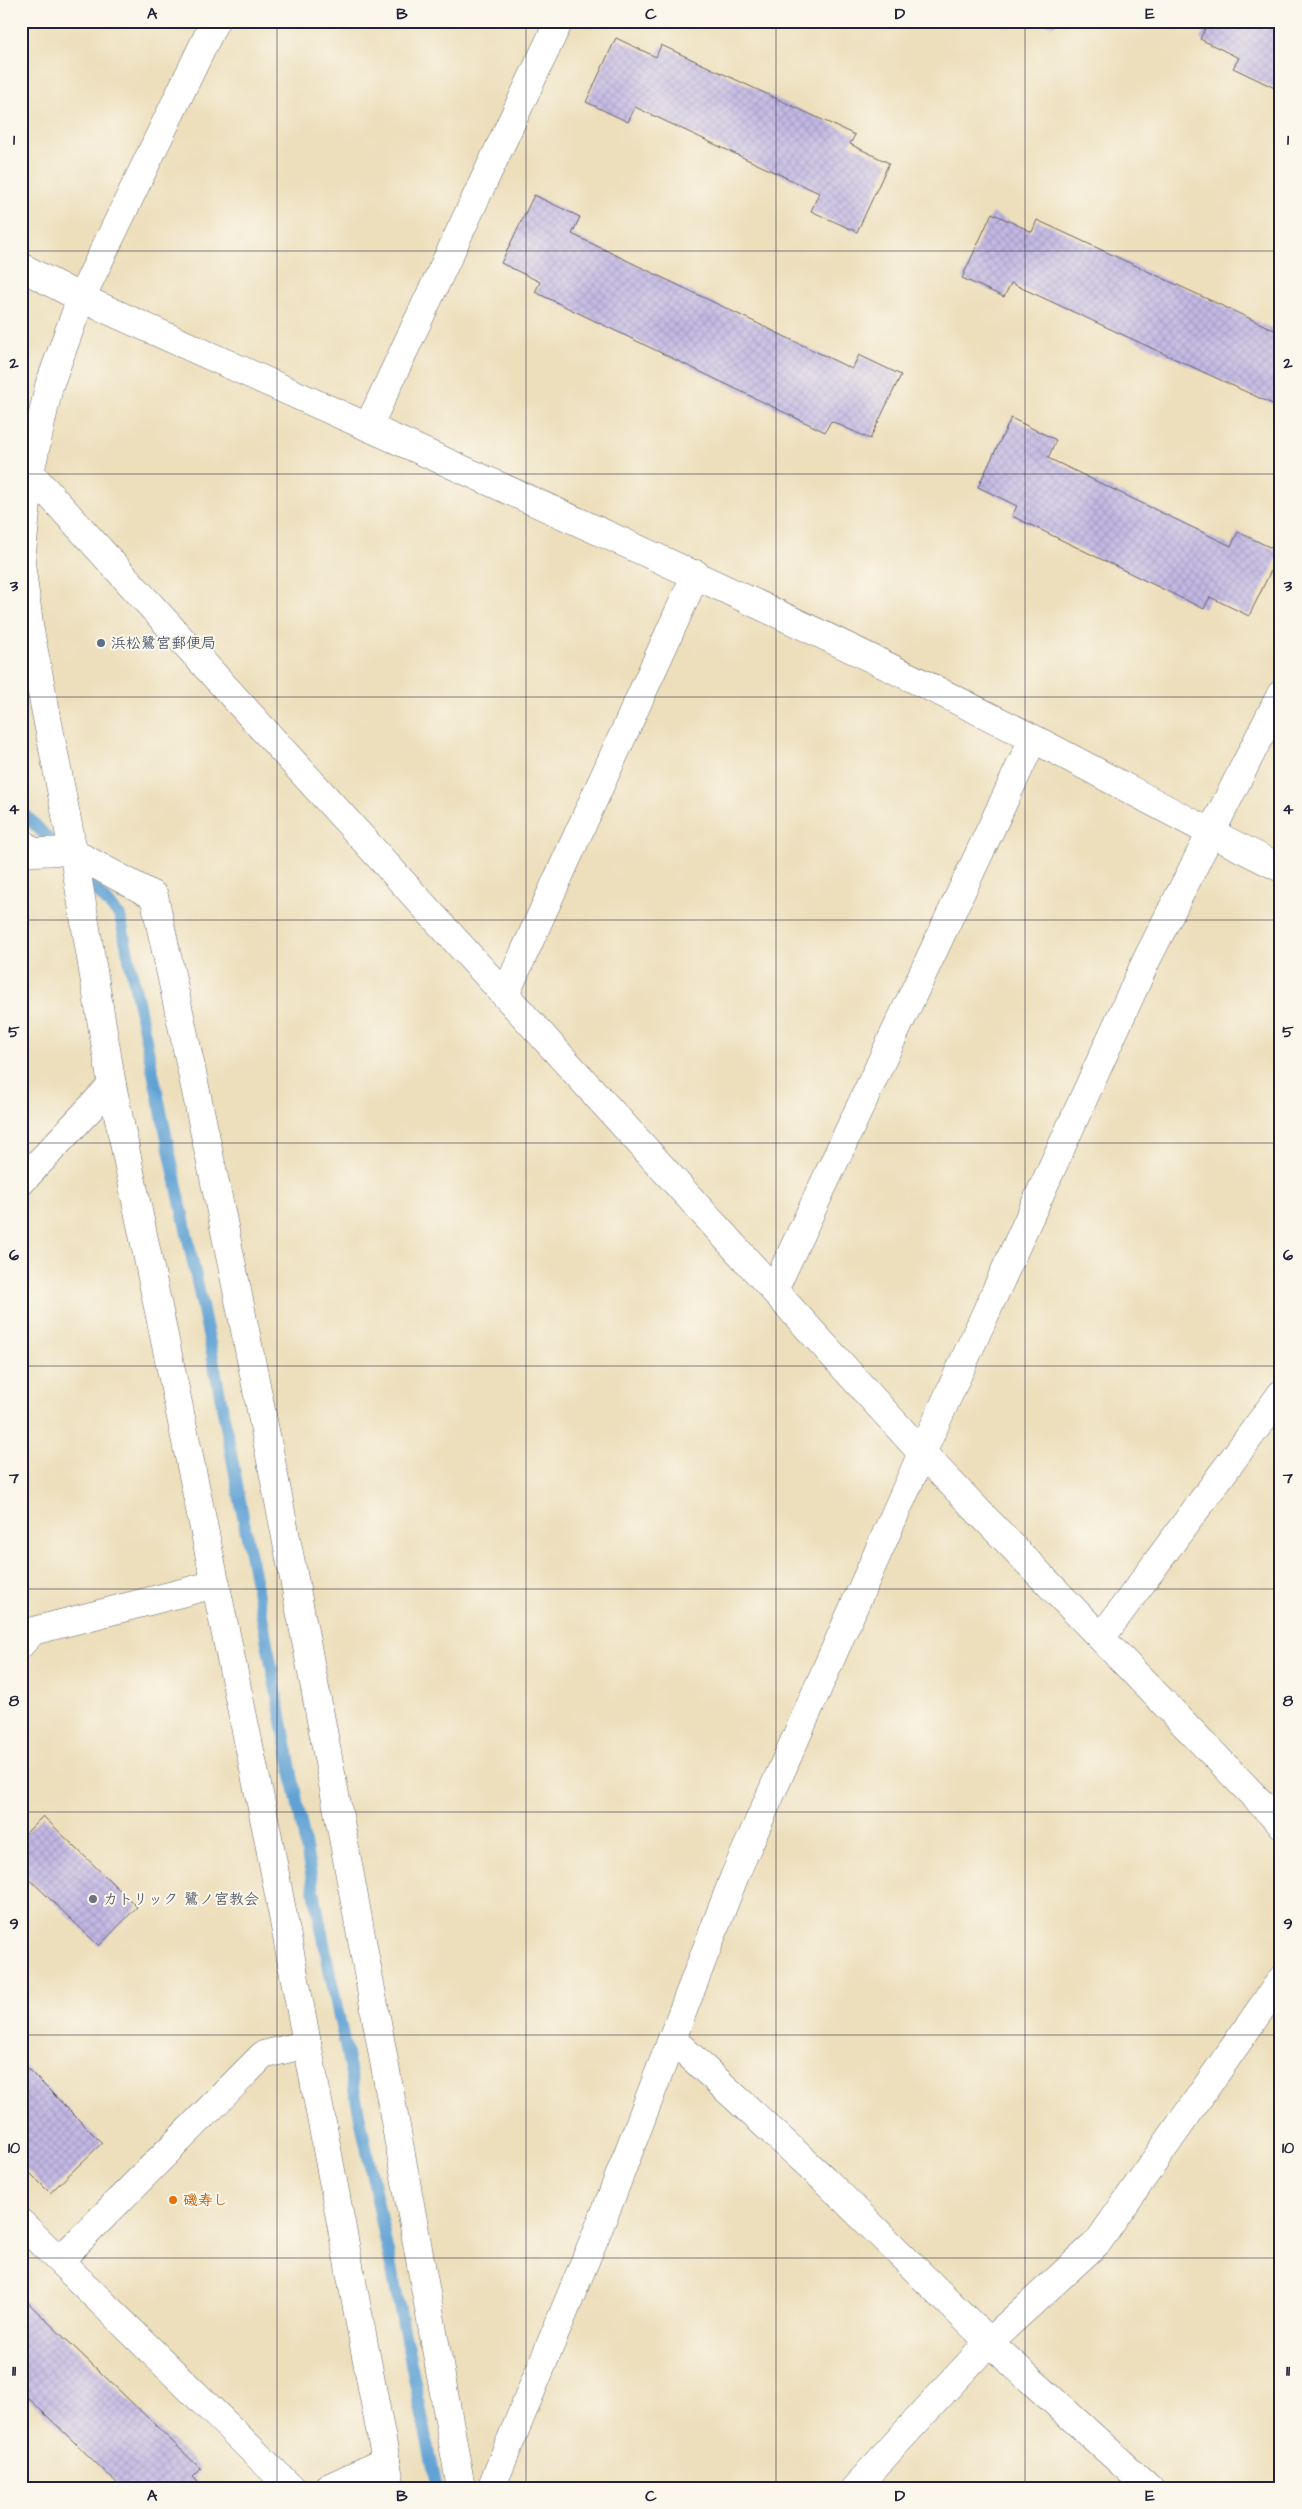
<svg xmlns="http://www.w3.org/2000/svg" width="1302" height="2509" font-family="'Architects Daughter','Klee One',sans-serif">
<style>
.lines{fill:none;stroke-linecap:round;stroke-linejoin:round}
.stream{stroke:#60a2d4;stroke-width:12}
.building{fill:url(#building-cross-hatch)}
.street-casing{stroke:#696468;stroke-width:29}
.secondary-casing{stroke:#696468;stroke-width:29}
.street{stroke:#fff;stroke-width:28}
.secondary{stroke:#fff;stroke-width:28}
.grid{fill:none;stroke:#22223b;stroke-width:1;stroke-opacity:0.55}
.service-dot{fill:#5c6f8a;stroke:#fbf7ec;stroke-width:2}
.worship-dot{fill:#6b7280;stroke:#fbf7ec;stroke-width:2}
.food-dot{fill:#e8710a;stroke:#fbf7ec;stroke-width:2}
.labels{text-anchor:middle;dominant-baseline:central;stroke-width:4;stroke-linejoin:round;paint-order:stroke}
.service-label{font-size:15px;font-weight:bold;fill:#4e5e75;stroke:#fbf7ec;text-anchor:start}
.worship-label{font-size:15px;font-weight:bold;fill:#5b616d;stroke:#fbf7ec;text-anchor:start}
.food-label{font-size:15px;font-weight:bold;fill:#c56008;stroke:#fbf7ec;text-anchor:start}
.neatline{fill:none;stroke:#22223b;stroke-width:2}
.grid-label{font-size:16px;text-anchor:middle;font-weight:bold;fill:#22223b}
</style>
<defs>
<pattern id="building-cross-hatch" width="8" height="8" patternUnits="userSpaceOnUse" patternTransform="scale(1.25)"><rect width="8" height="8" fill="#c2b8e3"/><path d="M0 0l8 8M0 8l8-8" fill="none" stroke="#a69ec4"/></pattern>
</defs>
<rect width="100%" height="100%" fill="#fbf7ec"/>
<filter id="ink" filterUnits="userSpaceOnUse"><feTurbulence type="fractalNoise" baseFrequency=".02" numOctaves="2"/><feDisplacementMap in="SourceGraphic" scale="10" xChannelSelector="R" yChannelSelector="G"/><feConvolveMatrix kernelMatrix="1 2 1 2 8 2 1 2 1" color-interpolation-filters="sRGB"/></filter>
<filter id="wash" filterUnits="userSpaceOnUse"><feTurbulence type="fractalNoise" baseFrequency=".0096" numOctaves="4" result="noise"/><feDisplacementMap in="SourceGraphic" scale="20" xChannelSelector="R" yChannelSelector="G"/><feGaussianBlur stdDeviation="1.12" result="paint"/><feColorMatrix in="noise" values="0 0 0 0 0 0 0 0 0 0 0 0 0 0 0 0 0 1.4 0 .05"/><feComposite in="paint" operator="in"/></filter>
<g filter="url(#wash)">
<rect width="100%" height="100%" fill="#eddfbc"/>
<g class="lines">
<path class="stream" d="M21 810 58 849
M82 875 120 916 212 1353 327 1959 437 2488"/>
</g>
<g id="blocks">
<path class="building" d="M1041 21H1055L1052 27Z
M1209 21H1281V91L1233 68 1239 58 1200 39Z
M616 38 656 57 661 45 855 135 850 144 889 163 857 232 811 211 819 193 635 107 628 122 586 102Z
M534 195 580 217 572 234 852 369 859 355 901 375 870 439 831 421 825 432 535 292 540 282 501 263Z
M992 213 1032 232 1037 220 1281 333V408L1011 283 1004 297 962 278Z
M1011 418 1056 440 1048 458 1231 546 1238 532 1280 552 1249 616 1210 597 1204 609 1012 516 1017 506 978 487Z
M43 1816 137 1907 99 1946 21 1871V1838Z
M21 2062 102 2143 50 2193 21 2164Z
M21 2296 201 2469 193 2477 204 2488H122L21 2391Z"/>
</g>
</g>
<g filter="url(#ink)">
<use href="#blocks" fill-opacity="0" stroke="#696468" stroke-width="1"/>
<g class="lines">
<defs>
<path id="street" d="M559 21 368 427C591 527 814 627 1032 738 1116 781 1196 827 1281 868
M21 267 81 298 368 427
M30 473 922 1453 1281 1824
M21 842 32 852 70 851 154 896C270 1424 366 1956 461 2488
M505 995 696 574
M21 1182 112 1085
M774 1290 1033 739
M1101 1638 1281 1394
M21 1644 33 1631 216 1584
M672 2039 824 2179 989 2342 1149 2488
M21 2223 291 2488
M60 2260 263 2055 307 2044
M328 2488 386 2461"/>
<path id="secondary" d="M21 562 30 473 49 386 81 298 215 21
M21 563 30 631 74 856 112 1085 269 1842 391 2488
M491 2488 607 2208 735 1875 922 1453 1147 959 1281 694
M855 2488 989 2342 1098 2242 1281 1980"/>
</defs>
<use href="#street" class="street-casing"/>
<use href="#secondary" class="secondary-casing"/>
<use href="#street" class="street"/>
<use href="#secondary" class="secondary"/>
</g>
</g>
<path class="grid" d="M277 21V2488M526 21V2488M776 21V2488M1025 21V2488M21 251H1281M21 474H1281M21 697H1281M21 920H1281M21 1143H1281M21 1366H1281M21 1589H1281M21 1812H1281M21 2035H1281M21 2258H1281"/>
<circle class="service-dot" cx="101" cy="643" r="5"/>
<circle class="worship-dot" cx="93" cy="1899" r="5"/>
<circle class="food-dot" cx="173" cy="2200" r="5"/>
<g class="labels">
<g class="service-label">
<text x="111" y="643">浜松鷺宮郵便局</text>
</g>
<g class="worship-label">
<text x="103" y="1899">カトリック 鷺ノ宮教会</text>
</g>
<g class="food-label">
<text x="183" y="2200">磯寿し</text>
</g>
</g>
<rect width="1302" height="2509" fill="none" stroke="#fbf7ec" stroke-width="55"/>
<rect x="28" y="28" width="1246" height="2454" class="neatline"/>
<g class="grid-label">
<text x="152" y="19">A</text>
<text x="402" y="19">B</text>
<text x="651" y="19">C</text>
<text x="900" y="19">D</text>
<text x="1150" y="19">E</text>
<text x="14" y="145">1</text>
<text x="1288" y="145">1</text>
<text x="14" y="368">2</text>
<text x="1288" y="368">2</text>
<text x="14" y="591">3</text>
<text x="1288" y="591">3</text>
<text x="14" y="814">4</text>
<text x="1288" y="814">4</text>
<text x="14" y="1037">5</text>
<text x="1288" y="1037">5</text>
<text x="14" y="1260">6</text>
<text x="1288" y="1260">6</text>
<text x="14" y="1483">7</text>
<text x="1288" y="1483">7</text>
<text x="14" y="1706">8</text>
<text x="1288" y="1706">8</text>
<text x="14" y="1929">9</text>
<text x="1288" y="1929">9</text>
<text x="14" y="2153">10</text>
<text x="1288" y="2153">10</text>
<text x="14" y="2376">11</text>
<text x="1288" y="2376">11</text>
<text x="152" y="2501">A</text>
<text x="402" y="2501">B</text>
<text x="651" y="2501">C</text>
<text x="900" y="2501">D</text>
<text x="1150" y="2501">E</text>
</g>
</svg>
